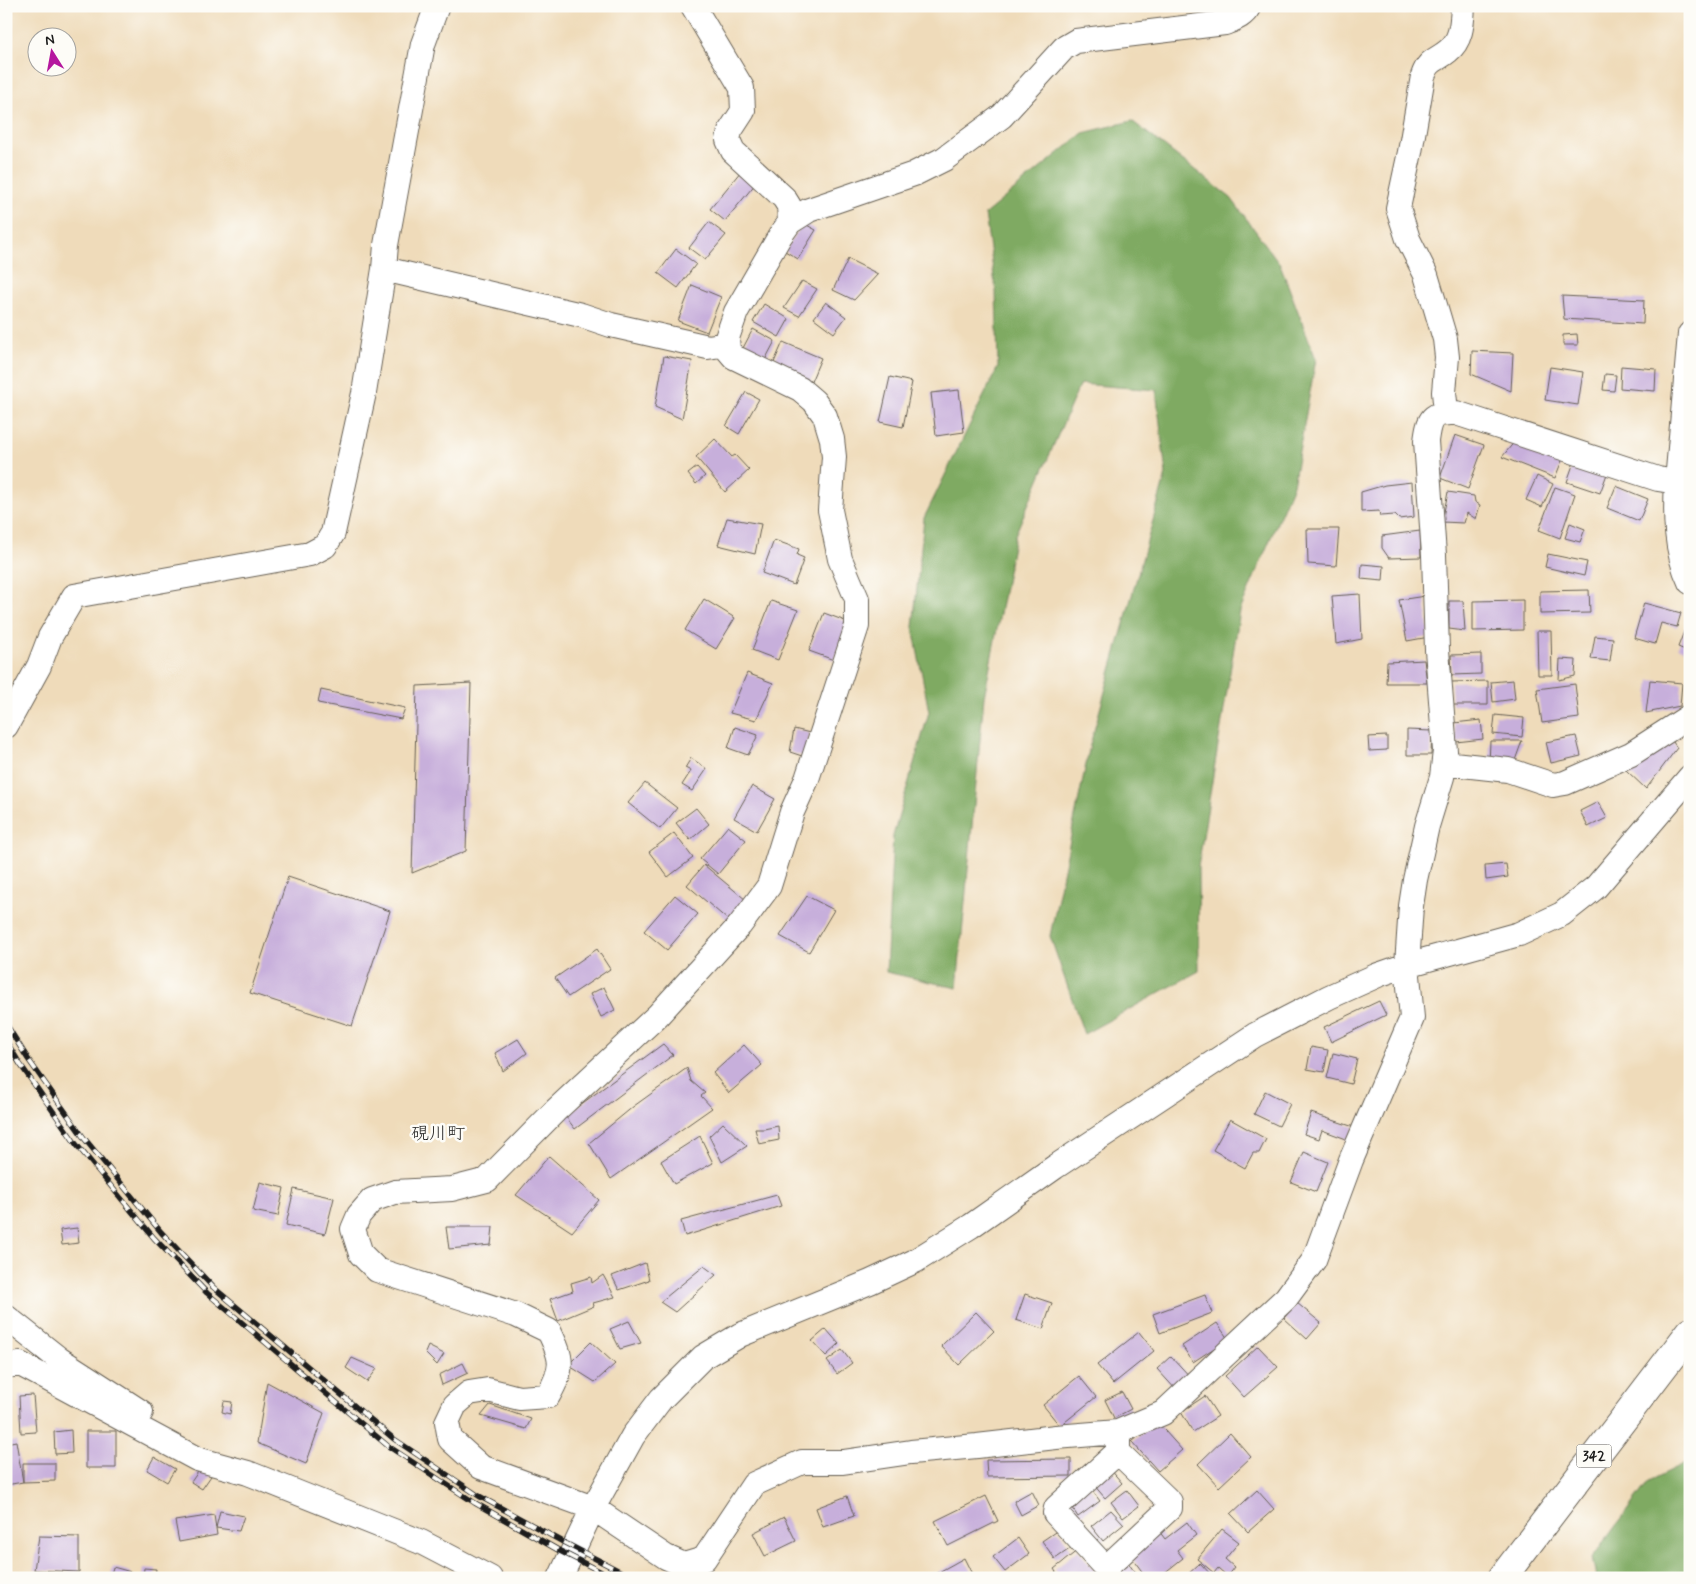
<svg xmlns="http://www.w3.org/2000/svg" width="1696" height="1584" font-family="Mynerve,'Klee One',sans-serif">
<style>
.forest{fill:#7faa62;stroke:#4e633f}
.building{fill:#c7afdb}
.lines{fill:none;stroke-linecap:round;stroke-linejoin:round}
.minor-casing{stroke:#665f53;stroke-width:26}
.highway-casing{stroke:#665f53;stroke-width:30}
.minor{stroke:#fff;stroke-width:24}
.highway{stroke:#fff;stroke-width:28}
.rail-casing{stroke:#1c1c1c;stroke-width:5.5}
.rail{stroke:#fdfcf7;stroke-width:4;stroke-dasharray:11;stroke-linecap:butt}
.labels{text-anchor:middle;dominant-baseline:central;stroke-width:5;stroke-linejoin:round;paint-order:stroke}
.shield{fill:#fdfcf7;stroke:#605f5e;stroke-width:1}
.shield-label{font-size:14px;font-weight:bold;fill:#1c1c1c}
.quarter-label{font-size:18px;fill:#1c1c1c;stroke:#fdfcf7}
</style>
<rect width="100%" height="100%" fill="#fdfcf7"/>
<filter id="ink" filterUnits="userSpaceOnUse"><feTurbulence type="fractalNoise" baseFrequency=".02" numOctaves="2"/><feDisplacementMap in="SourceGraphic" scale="10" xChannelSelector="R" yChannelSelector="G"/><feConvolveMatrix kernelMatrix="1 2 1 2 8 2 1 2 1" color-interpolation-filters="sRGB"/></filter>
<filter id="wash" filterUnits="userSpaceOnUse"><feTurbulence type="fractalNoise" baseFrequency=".0096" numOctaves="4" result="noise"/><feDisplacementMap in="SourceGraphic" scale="20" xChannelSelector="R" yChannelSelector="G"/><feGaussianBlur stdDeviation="1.12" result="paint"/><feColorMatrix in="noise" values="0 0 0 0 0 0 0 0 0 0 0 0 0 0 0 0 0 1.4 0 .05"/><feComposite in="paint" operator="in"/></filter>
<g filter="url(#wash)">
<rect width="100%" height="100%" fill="#efdbba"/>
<path class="forest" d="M1132 121 1231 198 1280 264 1316 359 1293 485 1240 611 1198 867 1199 971 1084 1034 1050 936 1090 745 1166 474 1156 390 1080 384 1015 535 984 697 957 988 886 972 893 836 929 712 913 627 924 518 998 367 996 291 985 214 1083 133Z
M1690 1461V1578H1596L1592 1558 1649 1481Z"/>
<g id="blocks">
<path class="building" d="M741 171 756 183 725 221 710 209Z
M709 222 726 235 705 260 689 248Z
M803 223 816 230 798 259 785 251Z
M676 249 696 264 678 288 658 273Z
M848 259 878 274 854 300 833 290Z
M802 281 817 289 799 316 784 308Z
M692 285 721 297 707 332 678 321Z
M1562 296 1644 300 1643 324 1564 319Z
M826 302 846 317 834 333 814 318Z
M764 304 789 319 779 337 753 322Z
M753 329 775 341 765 360 743 348Z
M1577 334 1578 345H1563V335Z
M783 342 821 358 810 384 772 367Z
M1472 351 1513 353 1511 391 1471 374Z
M664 356 692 361 682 419 655 407Z
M1621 366 1656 369 1655 391 1620 388Z
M1550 367 1583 372 1578 405 1545 400Z
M1605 374 1616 375 1614 391 1603 390Z
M890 377 912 382 903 427 880 422Z
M959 390 964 432 936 436 931 393Z
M746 392 759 399 739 434 726 426Z
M1455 435 1484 445 1468 489 1440 478Z
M1520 435 1565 453 1555 478 1502 457Z
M715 439 732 457 735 455 749 470 725 492 696 457Z
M1574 462 1607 474 1600 493 1567 482Z
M697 467 705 476 696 484 688 474Z
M1537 476 1553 484 1542 507 1526 500Z
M1412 482 1414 517 1399 519 1395 515 1380 516 1379 511 1361 512V492L1385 485Z
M1616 486 1648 499 1639 521 1607 508Z
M1555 487 1575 494 1560 538 1539 530Z
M1448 492 1474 496 1475 502 1480 505 1476 519 1467 513 1464 523 1442 522Z
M727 518 761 524 755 554 718 545Z
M1570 523 1585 529 1580 542 1565 538Z
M1307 529H1339L1336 566 1308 564Z
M1420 531 1421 557 1389 558 1382 548V536Z
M774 540 799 549 797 555 804 558 794 585 762 573Z
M1548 554 1587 562 1584 576 1545 567Z
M1362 564 1384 566 1383 581 1361 579Z
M1589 590 1590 613 1540 614V591Z
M1360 594 1362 639 1336 644 1332 596Z
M1425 596 1429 637 1407 641 1399 600Z
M704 599 735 618 716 649 685 630Z
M1523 600V630L1473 631V601Z
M771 601 798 610 778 660 752 650Z
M1449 601H1463L1465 631 1449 629Z
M1644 603 1681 613 1677 627 1661 623 1655 644 1634 638Z
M824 613 848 622 834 660 809 651Z
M1690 616V652L1678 647Z
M1537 631H1551L1552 675H1538Z
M1595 636 1613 638 1610 661 1591 659Z
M1481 654V674L1452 675 1451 655Z
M1560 659 1576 660 1575 676 1559 680Z
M1424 660 1427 683H1386L1387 662Z
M747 673 773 683 756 720 730 713Z
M1513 680 1515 699 1493 702 1491 682Z
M1650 680 1682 683 1680 706 1646 713Z
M1488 681V705H1452L1451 682Z
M471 683 466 851 412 873 417 686Z
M1575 684 1579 718 1542 723 1537 689Z
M321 690 405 708 401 719 318 703Z
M1495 715 1524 718 1522 737 1493 734Z
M1481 720 1483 739 1456 742 1454 723Z
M735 727 758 735 748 755 728 748Z
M794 729 810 733 805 757 790 752Z
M1407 730 1432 731 1431 755H1407Z
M1387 736V750L1369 751 1368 737Z
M1576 736 1581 756 1551 763 1546 742Z
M1671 739 1677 748 1646 789 1626 770Z
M1490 741H1522L1513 766 1489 765Z
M691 758 707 769 692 791 682 785 691 771 685 768Z
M645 783 677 808 660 829 628 803Z
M752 786 775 799 757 831 734 818Z
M1598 802 1607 818 1588 827 1580 811Z
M696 808 709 824 690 840 676 823Z
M728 826 746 840 718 874 700 859Z
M674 833 693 858 668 877 649 852Z
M1506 864 1508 877 1486 880 1485 866Z
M704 865 746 900 728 920 687 885Z
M288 877 390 911 352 1026 250 993Z
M675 895 698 914 667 950 644 931Z
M807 896 834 910 809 952 780 936Z
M597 949 610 969 568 997 555 978Z
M604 987 615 1010 601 1017 590 994Z
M1379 1001 1386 1015 1331 1042 1324 1027Z
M518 1039 527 1053 503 1071 495 1053Z
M663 1044 673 1055 575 1129 565 1116Z
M744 1045 762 1065 729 1093 713 1073Z
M1311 1047 1328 1050 1324 1072 1307 1069Z
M1333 1053 1357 1059 1351 1084 1327 1078Z
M687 1068 691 1081 705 1093 701 1096 712 1108 611 1179 589 1143 634 1106Z
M1265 1091 1290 1104 1279 1126 1254 1114Z
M1311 1113 1354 1127 1349 1140 1322 1130 1319 1139 1304 1134Z
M1230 1119 1266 1139 1259 1153H1253L1245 1168 1213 1150Z
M723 1123 747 1146 722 1162 709 1136Z
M778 1126 779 1140 759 1144 755 1129H764Z
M700 1136 713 1163 674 1184 661 1161Z
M1304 1152 1328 1162 1316 1192 1291 1182Z
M549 1156 599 1200 572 1232 516 1195Z
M260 1182 284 1188 278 1216 253 1211Z
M294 1189 334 1198 325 1234 286 1225Z
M777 1195 781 1206 685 1236 681 1221Z
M446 1227H493L491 1245 449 1249Z
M77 1228 79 1243 62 1245 60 1230Z
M645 1263 649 1280 619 1290 612 1276Z
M704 1266 716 1275 675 1312 660 1302Z
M603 1275 615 1297 593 1303 594 1306 558 1321 550 1299 573 1291 571 1283 591 1277 592 1283Z
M1025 1294 1052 1303 1043 1329 1016 1320Z
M1205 1295 1212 1313 1160 1333 1153 1314Z
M1297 1303 1321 1323 1307 1339 1284 1318Z
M976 1312 994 1331 959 1365 941 1346Z
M629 1321 641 1343 620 1349 610 1329Z
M1217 1323 1228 1339 1193 1362 1182 1346Z
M826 1329 839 1344 826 1356 812 1341Z
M1139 1332 1154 1351 1113 1384 1097 1365Z
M591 1342 615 1364 595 1382 568 1365Z
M428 1346 444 1354 437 1365 425 1353Z
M1258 1346 1278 1367 1244 1397 1225 1376Z
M842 1350 852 1363 837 1374 827 1361Z
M1171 1356 1192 1379 1178 1392 1157 1369Z
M352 1358 377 1369 367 1382 346 1368Z
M463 1363 468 1373 442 1385 439 1375Z
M1079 1376 1096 1397 1060 1426 1043 1405Z
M267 1382 324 1413 306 1464 257 1443Z
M1122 1392 1131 1409 1114 1418 1105 1400Z
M33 1395 36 1432 21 1433 19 1396Z
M1205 1396 1218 1416 1193 1432 1181 1412Z
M224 1401 232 1402 230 1414 222 1412Z
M490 1405 531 1419 526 1429 481 1416Z
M1156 1421 1182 1450 1158 1471 1132 1442Z
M71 1430 72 1453 55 1454 54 1432Z
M86 1431H116V1468H86Z
M1230 1433 1251 1457 1219 1487 1198 1464Z
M16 1441 23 1482 6 1485V1443Z
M154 1457 175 1469 167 1482 147 1470Z
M1071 1459V1476L987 1477 986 1460Z
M23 1463H55V1481L23 1482Z
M202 1466 213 1473 202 1489 191 1482Z
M1110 1469 1122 1483 1105 1498 1093 1484Z
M1088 1485 1100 1501 1078 1517 1067 1500Z
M1127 1490 1139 1506 1123 1518 1111 1502Z
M1257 1490 1274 1509 1248 1532 1231 1514Z
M1032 1491 1039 1505 1021 1515 1014 1501Z
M847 1496 854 1516 823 1527 816 1508Z
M986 1496 998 1521 948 1546 935 1521Z
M1111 1510 1124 1524 1103 1541 1091 1526Z
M220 1511 244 1516 239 1531 216 1528Z
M214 1515 217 1535 179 1542 175 1521Z
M784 1517 796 1541 765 1556 753 1533Z
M1187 1522 1196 1535 1177 1550 1183 1558 1158 1578H1147L1129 1554 1159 1531 1165 1539Z
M1222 1529 1239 1542 1225 1559 1234 1567 1227 1576 1218 1568 1214 1573 1197 1559Z
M1058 1530 1071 1548 1055 1559 1042 1541Z
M39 1536 79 1537V1572L34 1570Z
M1018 1538 1029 1554 1005 1572 993 1557Z
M1078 1550 1099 1576 1096 1578H1060L1054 1569Z
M964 1558 974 1578H928Z
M1200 1563 1214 1578H1184Z
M1129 1564 1139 1578H1111Z
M113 1567 131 1572 130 1578H110Z
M144 1568 156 1569 155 1578H143Z"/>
</g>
</g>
<g filter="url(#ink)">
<use href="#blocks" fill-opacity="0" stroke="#665f53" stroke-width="1"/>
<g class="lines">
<defs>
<path id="minor" d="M693 6 742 88 743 111 730 131 728 140 733 151 784 198 789 206 790 222
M1249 6C1244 16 1235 19 1225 23L1076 41 1064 48 1002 116 944 159 914 174 809 210 790 222 780 236 736 312 727 338 728 350 734 357 800 389 814 401 825 416 832 439 834 457 830 510 840 559 857 599V626L807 779 792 812 769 886 740 925 658 1015 555 1111 487 1180 452 1189 395 1192 372 1200 359 1215 353 1229 361 1254 377 1270 516 1315 549 1331C563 1360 564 1367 548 1396L519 1398 488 1390 469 1393 455 1405 447 1422 450 1439 481 1467 593 1508 666 1557 684 1565 704 1559 754 1484 802 1462H843L911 1452 977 1446 1056 1437 1118 1432 1163 1413 1286 1298 1314 1260 1351 1160 1412 1018 1407 965 1411 906 1415 880 1427 826 1442 777 1445 751 1437 650 1434 555 1426 441C1429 419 1431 412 1456 413L1658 479 1677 482C1675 516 1675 550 1690 582
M384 269 581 315 611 325 708 347 727 344
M1446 412 1444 392 1447 357 1445 339 1426 275 1408 239 1398 208 1410 152 1423 76C1429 59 1436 61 1448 51 1462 40 1462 22 1463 6
M1677 482 1690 334
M6 726 39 666 50 637 74 596 310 554 325 546 333 533 364 393 384 269 386 245 423 44 437 6
M1444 763 1508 770 1553 785 1565 783 1631 754 1690 716
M6 1317 59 1359 141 1412
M6 1366 20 1364 197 1459 248 1473 421 1542 490 1578
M1118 1432V1452L1056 1508 1055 1513 1102 1564 1109 1565 1170 1508V1502L1118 1452
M560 1578 593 1508 633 1436 661 1399 703 1357 740 1335 870 1282 915 1261 971 1226 1055 1167 1255 1035 1329 997 1378 975 1407 965 1519 934 1562 914 1596 887 1690 777"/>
<path id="highway" d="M1502 1578 1690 1332"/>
</defs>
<use href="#minor" class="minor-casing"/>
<use href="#highway" class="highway-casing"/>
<use href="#minor" class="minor"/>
<use href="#highway" class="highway"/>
<defs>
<path id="rail" d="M6 1024 28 1059 84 1138 161 1232 213 1287 394 1439 479 1496 565 1543 633 1578
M6 1041 20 1064 76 1144 154 1238 207 1293 388 1446 475 1503 560 1551 613 1578"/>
</defs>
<use href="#rail" class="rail-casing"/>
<use href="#rail" class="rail"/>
</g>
</g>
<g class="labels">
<rect class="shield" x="1576.5" y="1444.5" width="35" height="23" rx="4"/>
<g class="shield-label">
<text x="1594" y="1456">342</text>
</g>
<g class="quarter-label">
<text x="438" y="1134">硯川町</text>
</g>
</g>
<rect width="1696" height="1584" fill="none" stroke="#fdfcf7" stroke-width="25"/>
<g transform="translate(52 52) rotate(349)"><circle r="24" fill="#fdfcf7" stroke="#a3a29f"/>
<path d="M0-4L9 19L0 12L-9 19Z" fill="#b5179e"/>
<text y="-8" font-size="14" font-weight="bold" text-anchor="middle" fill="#1c1c1c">N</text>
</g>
</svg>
